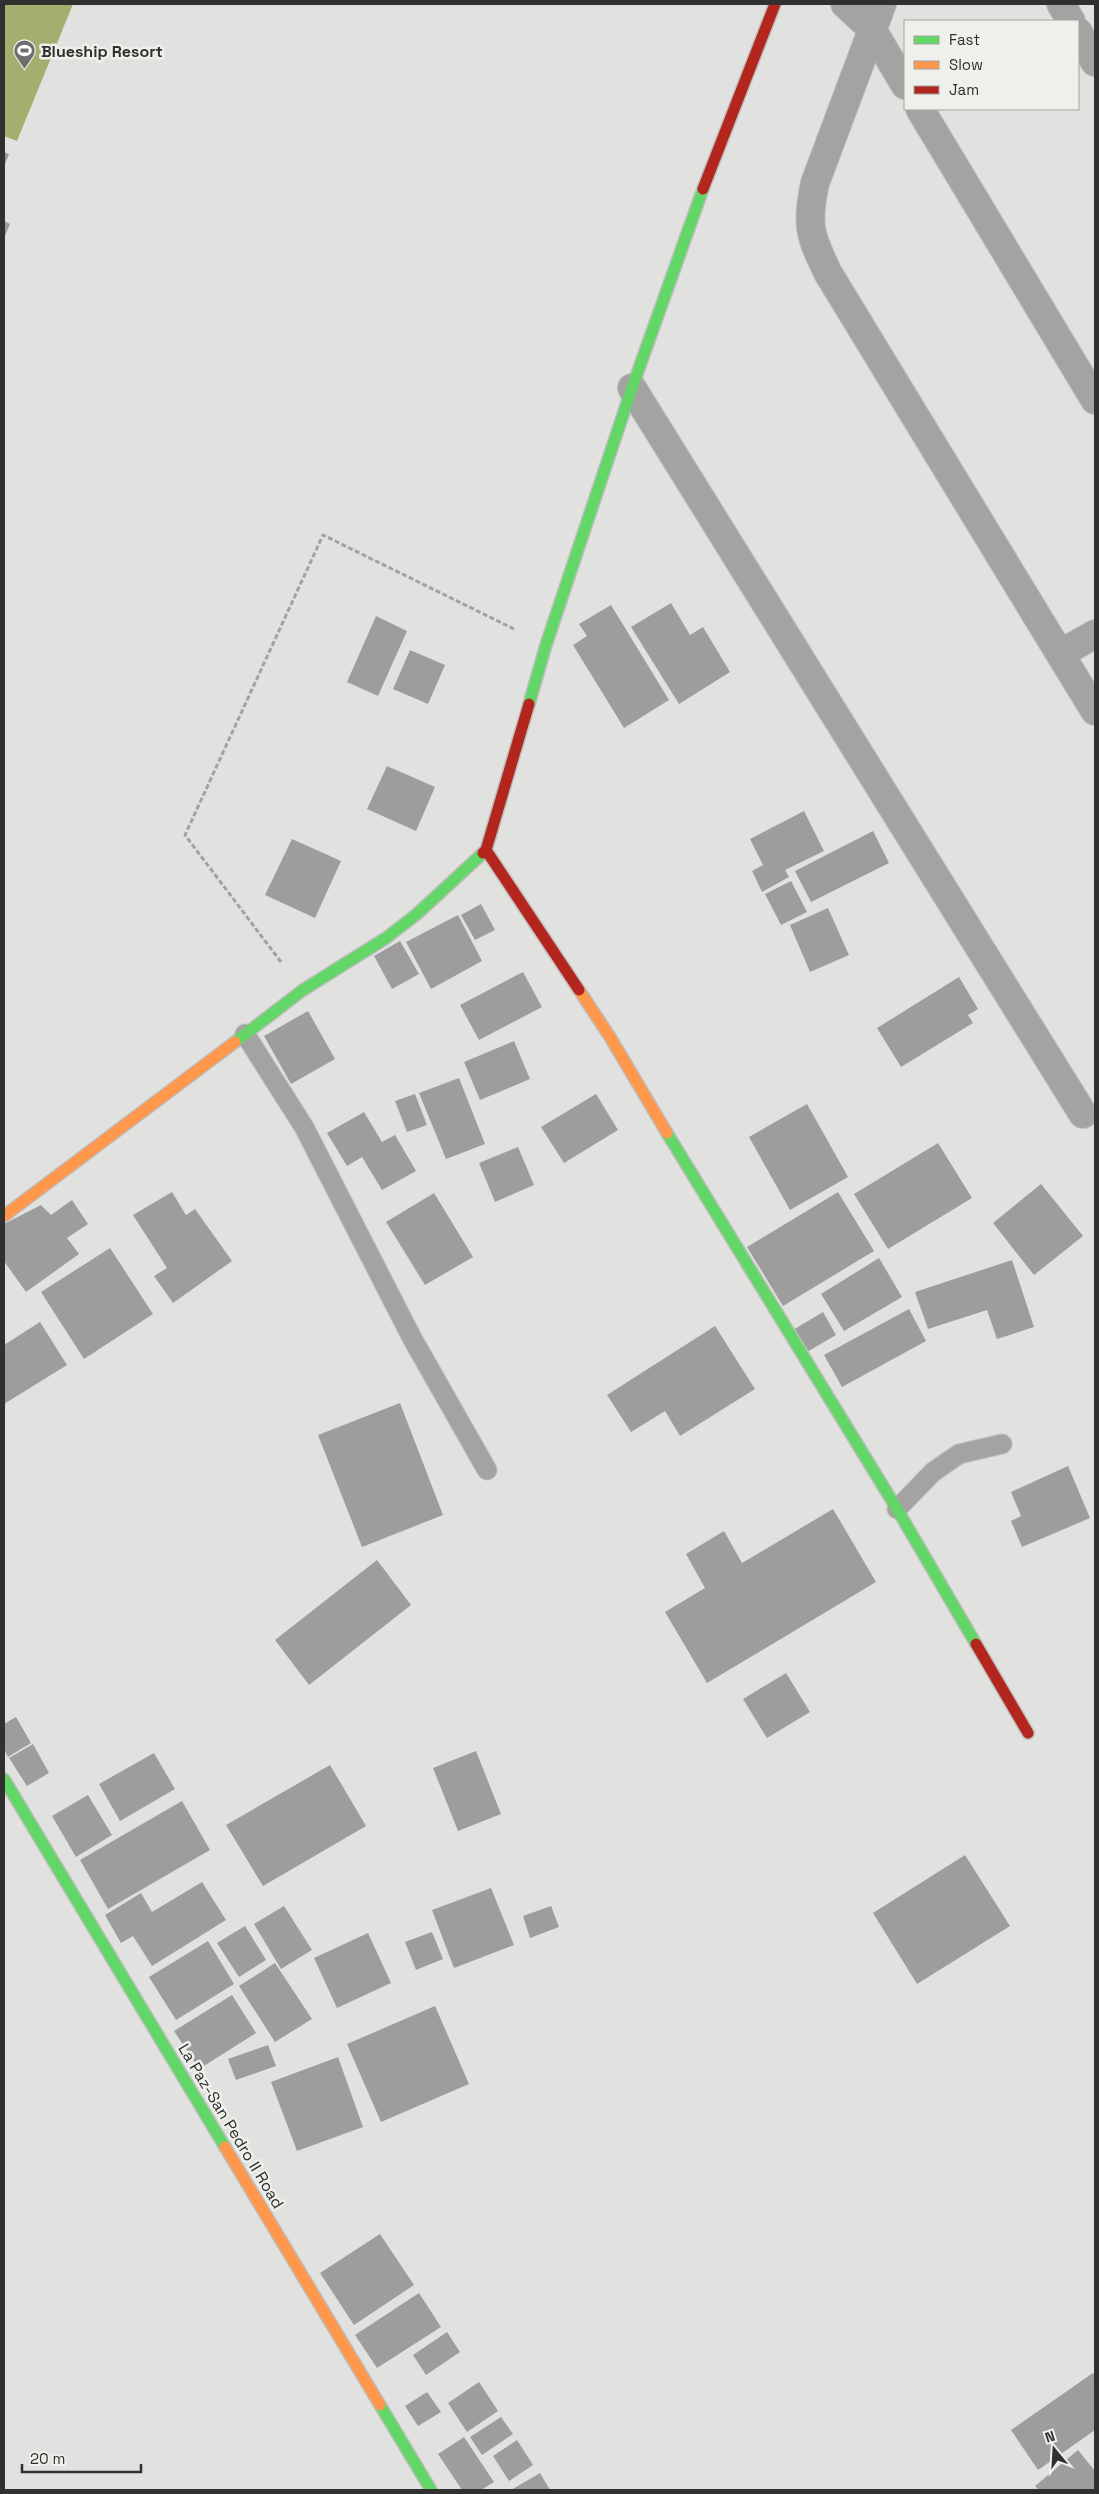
<svg xmlns="http://www.w3.org/2000/svg" width="1099" height="2494" font-family="'Space Grotesk',sans-serif">
<style>
.water{fill:#a3af6e}
.building{fill:#9e9d9d}
.lines{fill:none;stroke-linecap:round;stroke-linejoin:round}
.lane-casing{stroke:#bebebd;stroke-width:21}
.street-casing{stroke:#bebebd;stroke-width:30}
.fast-casing{stroke:#bebebd;stroke-width:14}
.slow-casing{stroke:#bebebd;stroke-width:14}
.jam-casing{stroke:#bebebd;stroke-width:14}
.path{stroke:#a2a2a1;stroke-width:3;stroke-dasharray:5 2.5;stroke-linecap:butt}
.lane{stroke:#a3a3a2;stroke-width:19}
.street{stroke:#a3a3a2;stroke-width:28}
.fast{stroke:#63d668;stroke-width:11}
.slow{stroke:#ff974d;stroke-width:11}
.jam{stroke:#b3261e;stroke-width:11}
.labels{text-anchor:middle;dominant-baseline:central;stroke-width:5;stroke-linejoin:round;paint-order:stroke}
.poi-label{font-size:16px;font-weight:bold;fill:#30312f;stroke:#eff0ec;text-anchor:start}
.street-label{font-size:16px;fill:#30312f;stroke:#eff0ec}
</style>
<rect width="100%" height="100%" fill="#e1e1e0"/>
<path class="water" d="M4 4H73L17 141 4 136Z"/>
<path class="building" d="M4 152 9 154 4 167Z
M4 221 10 224 4 238Z
M671 603 690 635 703 627 730 672 679 704 631 627Z
M611 605 669 700 624 728 573 645 587 636 579 624Z
M376 616 407 631 378 696 347 682Z
M410 650 445 665 428 704 393 689Z
M387 766 435 787 416 831 367 809Z
M804 811 824 851 785 870 789 877 762 892 752 871 763 865 750 839Z
M873 831 889 863 811 902 795 871Z
M292 839 341 861 315 918 265 895Z
M791 881 807 912 781 925 765 894Z
M481 904 495 930 475 940 461 915Z
M828 908 849 955 810 972 790 925Z
M458 915 482 961 431 989 406 942Z
M400 941 419 974 392 989 374 956Z
M523 972 542 1007 479 1040 460 1005Z
M959 977 978 1009 968 1015 973 1023 901 1067 877 1028Z
M308 1011 335 1059 291 1084 264 1036Z
M514 1041 530 1079 480 1100 464 1062Z
M459 1078 485 1144 446 1159 419 1093Z
M415 1094 427 1125 407 1132 395 1101Z
M596 1094 618 1130 564 1163 541 1127Z
M807 1104 848 1177 790 1210 749 1137Z
M364 1112 382 1142 395 1135 416 1171 382 1190 362 1157 347 1166 327 1133Z
M938 1143 972 1198 888 1249 854 1194Z
M518 1147 534 1185 495 1202 479 1163Z
M1041 1184 1083 1236 1034 1275 993 1223Z
M172 1192 186 1215 195 1209 232 1261 173 1303 154 1276 167 1268 133 1215Z
M838 1192 874 1251 783 1306 747 1247Z
M434 1193 473 1257 425 1285 386 1222Z
M72 1200 88 1224 67 1238 79 1254 26 1292 4 1261V1224L41 1205 51 1215Z
M110 1248 153 1314 84 1359 41 1292Z
M879 1258 902 1297 844 1331 821 1294Z
M1012 1260 1034 1327 997 1339 987 1310 928 1329 915 1292Z
M909 1309 926 1341 842 1387 824 1355Z
M823 1312 836 1335 807 1352 793 1330Z
M40 1322 67 1365 4 1404V1345Z
M715 1326 755 1389 680 1436 665 1411 631 1432 607 1395Z
M400 1403 443 1515 362 1547 318 1435Z
M1068 1466 1090 1518 1022 1547 1011 1521 1021 1516 1011 1492Z
M833 1509 876 1582 707 1683 665 1612 705 1588 686 1554 724 1531 742 1563Z
M377 1560 411 1605 309 1685 275 1640Z
M786 1673 810 1712 767 1738 743 1699Z
M16 1717 31 1743 8 1757 4 1749V1724Z
M33 1744 49 1773 27 1786 9 1758Z
M476 1751 501 1814 458 1831 433 1768Z
M154 1753 175 1789 120 1821 99 1784Z
M330 1765 366 1826 263 1886 226 1825Z
M88 1795 112 1835 76 1857 52 1816Z
M182 1801 210 1850 108 1909 80 1860Z
M965 1855 1010 1926 917 1984 873 1913Z
M202 1882 226 1920 152 1966 133 1936 121 1943 105 1915 141 1893 152 1912Z
M491 1888 514 1945 454 1968 432 1910Z
M284 1906 312 1950 281 1969 254 1924Z
M551 1906 559 1927 530 1938 523 1916Z
M245 1926 266 1960 239 1977 217 1943Z
M432 1932 443 1959 416 1970 405 1942Z
M368 1933 391 1983 337 2008 314 1958Z
M208 1941 234 1984 176 2020 149 1977Z
M275 1963 312 2019 275 2042 239 1986Z
M232 1995 256 2033 199 2069 174 2031Z
M435 2006 469 2084 381 2122 347 2044Z
M268 2045 276 2066 236 2080 228 2059Z
M338 2057 363 2127 297 2151 271 2082Z
M380 2234 414 2285 354 2325 320 2273Z
M419 2293 441 2327 377 2368 355 2335Z
M447 2332 460 2352 426 2375 413 2355Z
M1093 2373 1095 2376V2430L1038 2470 1011 2430Z
M479 2382 498 2411 467 2432 448 2403Z
M427 2392 441 2412 418 2426 405 2406Z
M501 2417 513 2434 482 2455 470 2437Z
M464 2437 494 2482 481 2490H462L438 2454Z
M517 2440 533 2465 509 2481 493 2456Z
M1078 2450 1095 2471V2490H1039L1035 2486Z
M540 2473 550 2490H511Z"/>
<g class="lines">
<defs>
<path id="lane" d="M245 1034 304 1127 412 1338 487 1470
M897 1509 933 1472 959 1454 1002 1444"/>
<path id="street" d="M845 4 872 29 905 85
M882 4 815 183C806 225 810 236 828 273L1060 654
M1061 4 1071 21
M1078 32 1095 62
M920 109 1095 400
M632 388 1083 1114
M1095 634 1060 654 1095 711"/>
<path id="fast" d="M529 704 546 645 632 388 703 189
M235 1042 303 990 386 938 417 914 483 853
M667 1133 897 1509 976 1644
M4 1779 225 2147
M380 2405 431 2490"/>
<path id="slow" d="M579 990 610 1037 667 1133
M4 1216 235 1042
M225 2147 380 2405"/>
<path id="jam" d="M703 189 775 4
M486 850 579 990
M483 853 486 850 529 704
M976 1644 1028 1733"/>
</defs>
<use href="#lane" class="lane-casing"/>
<use href="#street" class="street-casing"/>
<use href="#fast" class="fast-casing"/>
<use href="#slow" class="slow-casing"/>
<use href="#jam" class="jam-casing"/>
<path class="path" d="M281 962 185 835 323 535 514 629"/>
<use href="#lane" class="lane"/>
<use href="#street" class="street"/>
<use href="#fast" class="fast"/>
<use href="#slow" class="slow"/>
<use href="#jam" class="jam"/>
</g>
<defs>
<symbol id="stadium-pin" viewBox="-11 -11 22 30"><path d="M0 17L-7.5 6A9.5 9.5 0 1 1 7.5 6Z" fill="#6e6f6d" stroke="#eff0ec"/><path d="M0-5a6.5 5 0 1 0 0 10a6.5 5 0 1 0 0-10ZM-3.5-1.8h7v3.6h-7Z" fill="#fff"/></symbol>
</defs>
<g fill-rule="evenodd">
<use href="#stadium-pin" x="12" y="38" width="25" height="34"/>
</g>
<g class="labels">
<g class="poi-label">
<text x="41" y="51">Blueship Resort</text>
</g>
<g class="street-label">
<text transform="translate(231 2126) rotate(59)">La Paz-San Pedro II Road</text>
</g>
</g>
<rect width="1099" height="2494" fill="none" stroke="#30312f" stroke-width="10"/>
<rect x="904" y="20" width="175" height="90" fill="#eff0ec" stroke="#a3a4a0"/>
<rect x="914" y="36" width="25" height="8" fill="#63d668" stroke="#a3a4a0"/>
<text x="949" y="45" font-size="15" fill="#30312f">Fast</text>
<rect x="914" y="61" width="25" height="8" fill="#ff974d" stroke="#a3a4a0"/>
<text x="949" y="70" font-size="15" fill="#30312f">Slow</text>
<rect x="914" y="86" width="25" height="8" fill="#b3261e" stroke="#a3a4a0"/>
<text x="949" y="95" font-size="15" fill="#30312f">Jam</text>
<g transform="translate(1054 2449) rotate(342)" stroke="#eff0ec" stroke-width="4" paint-order="stroke">
<path d="M0-4L9 19L0 12L-9 19Z" fill="#30312f"/>
<text y="-8" font-size="14" font-weight="bold" text-anchor="middle" fill="#30312f">N</text>
</g>
<path d="M22 2464v8h119v-8" fill="none" stroke="#30312f" stroke-width="2.5"/>
<text x="30" y="2464" font-size="15" fill="#30312f" stroke="#eff0ec" stroke-width="4" paint-order="stroke">20 m</text>
</svg>
